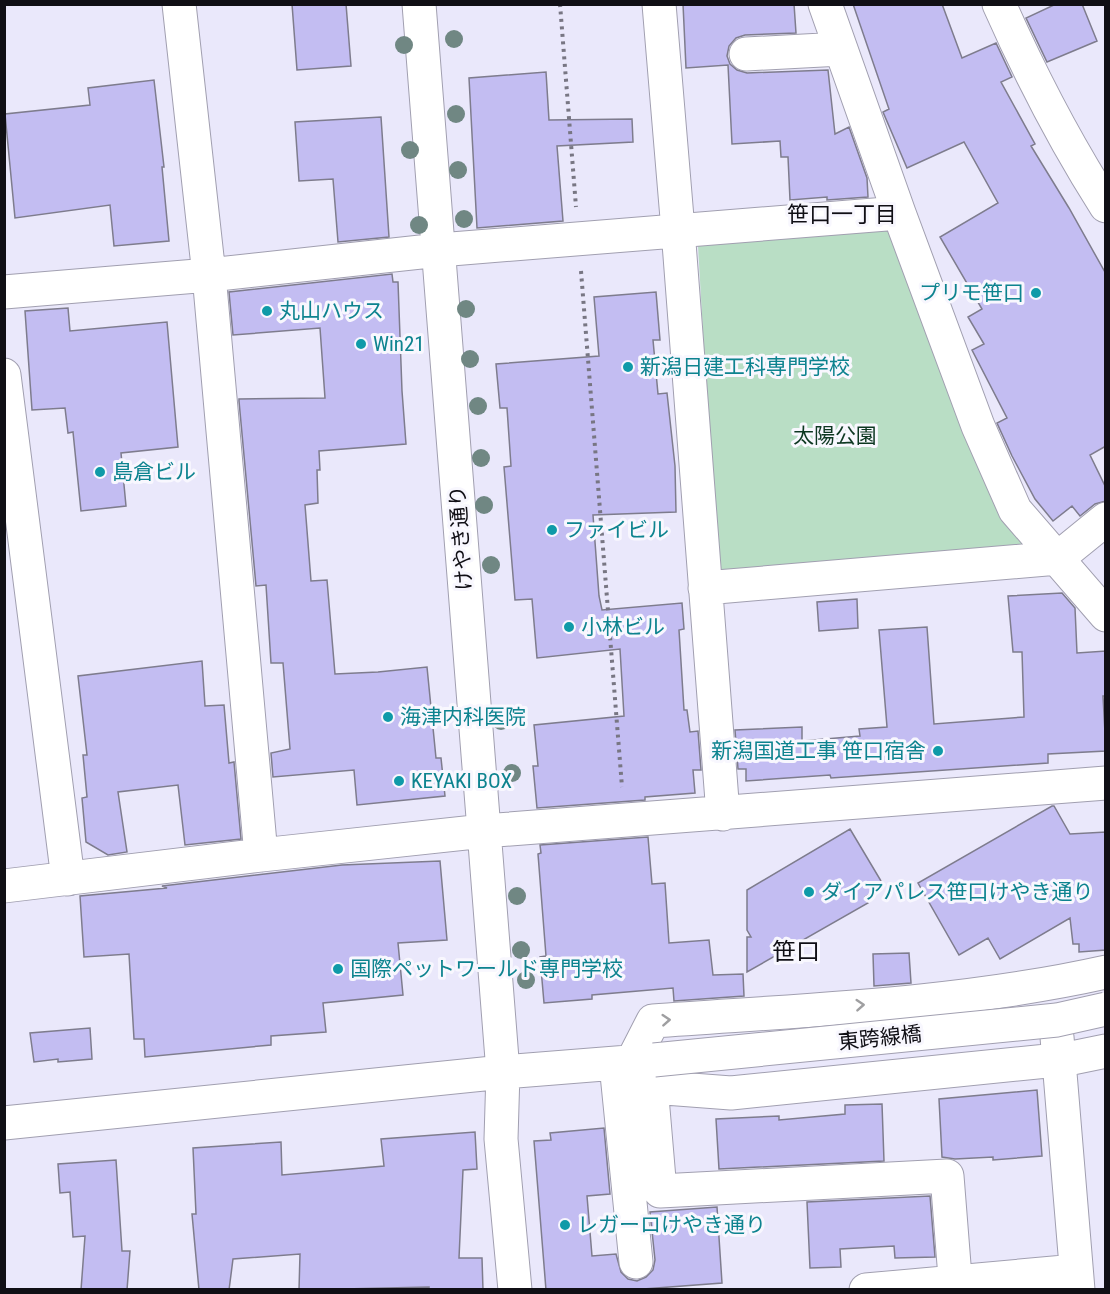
<svg xmlns="http://www.w3.org/2000/svg" width="1110" height="1294" font-family="'Roboto Condensed','Noto Sans JP',sans-serif">
<style>
.green{fill:#b9dec5}
.building{fill:#c3bdf2;stroke:#7e7c8d;stroke-width:1.5}
.lines{fill:none;stroke-linecap:round;stroke-linejoin:round}
.minor-casing{stroke:#a19fb0;stroke-width:35}
.path{stroke:#787683;stroke-width:4;stroke-dasharray:3 4.5;stroke-linecap:butt}
.minor{stroke:#fff;stroke-width:33}
.minor-bridge-casing{stroke:#a19fb0;stroke-width:35;stroke-linecap:butt}
.minor-bridge{stroke:#fff;stroke-width:33}
.tree{fill:#708783}
.oneway{stroke:#9f9fa1}
.culture-dot{fill:#0f9aa8;stroke:#f8f7fe;stroke-width:2}
.labels{text-anchor:middle;dominant-baseline:central;stroke-width:6;stroke-linejoin:round;paint-order:stroke}
.culture-label{font-size:21px;fill:#0d838f;stroke:#f8f7fe;text-anchor:start}
.park-label{font-size:21px;fill:#0d3721;stroke:#f8f7fe}
.street-label{font-size:21px;fill:#100f15;stroke:#f8f7fe}
.neighbourhood-label{font-size:22px;fill:#100f15;stroke:#f8f7fe}
.quarter-label{font-size:24px;fill:#100f15;stroke:#f8f7fe}
</style>
<rect width="100%" height="100%" fill="#eae8fb"/>
<path class="green" d="M891 227 1027 551 717 572 698 246Z"/>
<path class="building" d="M292 4H346L351 66 297 70Z
M683 4H794L796 33 745 35 736 38 729 46 727 56 730 64 737 70 747 73 828 70 835 134 849 127 867 178 868 197 827 200V197L790 200 788 157H781L780 141 732 144 728 65 686 68Z
M853 4H942L962 58 996 43 1012 77 1001 82 1035 144 1031 146 1069 208 1106 274V446L1090 455 1106 488V501L1095 504 1080 516 1072 506 1053 521 1035 499 1012 456 997 423 1007 418 972 350 984 344 968 317 982 309 940 237 998 203 964 142 907 168 883 112 889 109Z
M1056 4H1082L1097 41 1047 62 1026 18Z
M546 72 549 120 632 119 633 142 557 146 563 221 477 228 469 78Z
M154 80 164 167H162L169 241 114 246 110 205 15 218 5 114 90 105 88 88Z
M381 117 389 237 338 242 333 179 299 181 295 122Z
M392 274 393 282H398L402 391 406 444 319 451 320 470H317L318 503 305 505 311 581 327 580 335 674 378 672 427 667 436 758H441L445 796 357 805 354 770 273 777 271 753 290 749 283 663H271L266 585 256 586 239 401V399L325 398 320 328 233 335 229 292Z
M656 292 660 340H653L658 394 667 393 675 466 676 512 593 515 599 596 602 610 682 603 684 629 679 630 684 710H687L690 732 698 731 701 770H693L695 793 645 797V800L537 808 533 766H538L534 725 624 716 620 649 537 658 532 599 515 600 504 467 511 466 507 408H500L496 364 599 356 594 297Z
M68 308 70 331 167 322 178 447 121 453 126 506 81 511 73 432 68 433 65 408 32 410 25 311Z
M1062 593 1075 608 1077 653 1106 651V696H1103L1106 751 1048 754V763L831 778 830 775 746 781V769H738L735 730 802 727V741L860 736 859 729 887 727 879 630 927 627 934 724 1024 717 1022 652H1013L1008 596Z
M857 599 858 628 819 631 817 602Z
M202 661 205 706 224 705 229 763 234 762 241 839 185 845 178 785 118 792 127 852 108 855 86 842 82 798 87 797 83 755H87L78 676Z
M1052 806H1054L1070 834 1106 832V950L1079 952V944H1073L1070 918 1000 959 988 938 959 955 918 883Z
M850 829 884 886 865 897 868 903 747 972V937H751L747 930V890Z
M648 837 652 884 665 883 669 943 709 940 713 975 743 974 744 996 674 1001 673 988 592 995V999L544 1003 540 957 546 956 538 854 541 853 540 845Z
M440 861 447 940 398 943 403 995 323 1003 326 1032 271 1036V1045L145 1057 144 1039H134L129 954 84 957 80 896 167 888 162 886 342 865Z
M909 953 911 983 874 986 873 954Z
M90 1028 92 1059 58 1062V1059L34 1062 30 1033Z
M1037 1090 1042 1156 993 1160V1157L955 1159 942 1157 939 1099Z
M882 1104 884 1161 719 1169 716 1119 779 1116V1120L845 1114V1105Z
M604 1128 610 1194 587 1196 592 1256 616 1254 621 1272 628 1279 637 1281 646 1277 653 1270 655 1260 650 1212 717 1207 722 1283 630 1290H546L534 1141 551 1140 550 1133Z
M475 1132 477 1169 463 1170 459 1258H482L483 1290H429V1287L299 1290 300 1254 233 1259 229 1290H199L192 1214H196L193 1148 281 1142 282 1175 384 1166 381 1139Z
M116 1160 122 1251H130L127 1290H81L85 1236 73 1237 70 1192 60 1193 58 1164Z
M930 1196 935 1257 895 1258 894 1246 840 1249 841 1267 810 1268 807 1202Z"/>
<g class="lines">
<defs>
<path id="minor" d="M179 4 209 275 261 855
M419 4 503 1072 501 1139 515 1290
M659 4 678 230 723 814
M825 4 899 213 978 426 1015 510 1106 615
M999 4C1030 74 1065 142 1106 206
M746 54 841 49
M4 292 209 275 439 250 899 213
M4 375 68 879
M705 588 1058 558 1106 519
M4 886 261 855 484 831 1106 783
M1106 972C958 1005 804 1010 653 1021L632 1062 665 1088 731 1093 1067 1059 1106 1051
M1057 1037 1078 1290
M616 1064 636 1262
M650 1074 660 1191 947 1176 956 1290
M4 1123 503 1072 654 1060
M866 1290 1076 1271"/>
</defs>
<use href="#minor" class="minor-casing"/>
<path class="path" d="M560 4 576 207
M581 271 622 787"/>
<use href="#minor" class="minor"/>
<defs>
<path id="minor-bridge" d="M654 1060 1057 1020 1106 1009"/>
</defs>
<use href="#minor-bridge" class="minor-bridge-casing"/>
<use href="#minor-bridge" class="minor-bridge"/>
</g>
<g class="tree">
<circle cx="454" cy="39" r="9"/>
<circle cx="404" cy="45" r="9"/>
<circle cx="456" cy="114" r="9"/>
<circle cx="410" cy="150" r="9"/>
<circle cx="458" cy="170" r="9"/>
<circle cx="464" cy="219" r="9"/>
<circle cx="419" cy="225" r="9"/>
<circle cx="466" cy="309" r="9"/>
<circle cx="470" cy="359" r="9"/>
<circle cx="478" cy="406" r="9"/>
<circle cx="481" cy="458" r="9"/>
<circle cx="484" cy="505" r="9"/>
<circle cx="491" cy="565" r="9"/>
<circle cx="501" cy="721" r="9"/>
<circle cx="512" cy="773" r="9"/>
<circle cx="517" cy="896" r="9"/>
<circle cx="521" cy="950" r="9"/>
<circle cx="526" cy="980" r="9"/>
</g>
<defs><path id="oneway-chevron" d="M-2-3.5L2.5 0L-2 3.5" fill="none" stroke-width="1.6" stroke-linecap="round" stroke-linejoin="round" transform="scale(1.5)"/></defs>
<g class="oneway">
<use href="#oneway-chevron" transform="translate(860 1005) rotate(-4)"/>
<use href="#oneway-chevron" transform="translate(666 1020) rotate(-4)"/>
</g>
<g class="culture-dot">
<circle cx="1036" cy="293" r="6"/>
<circle cx="267" cy="311" r="6"/>
<circle cx="361" cy="344" r="6"/>
<circle cx="628" cy="367" r="6"/>
<circle cx="100" cy="472" r="6"/>
<circle cx="552" cy="530" r="6"/>
<circle cx="569" cy="627" r="6"/>
<circle cx="388" cy="717" r="6"/>
<circle cx="938" cy="751" r="6"/>
<circle cx="399" cy="781" r="6"/>
<circle cx="809" cy="892" r="6"/>
<circle cx="338" cy="969" r="6"/>
<circle cx="565" cy="1225" r="6"/>
</g>
<g class="labels">
<g class="culture-label">
<text x="1024" y="293" text-anchor="end">プリモ笹口</text>
<text x="279" y="311">丸山ハウス</text>
<text x="373" y="344">Win21</text>
<text x="640" y="367">新潟日建工科専門学校</text>
<text x="112" y="472">島倉ビル</text>
<text x="564" y="530">ファイビル</text>
<text x="581" y="627">小林ビル</text>
<text x="400" y="717">海津内科医院</text>
<text x="926" y="751" text-anchor="end">新潟国道工事 笹口宿舎</text>
<text x="411" y="781">KEYAKI BOX</text>
<text x="821" y="892">ダイアパレス笹口けやき通り</text>
<text x="350" y="969">国際ペットワールド専門学校</text>
<text x="577" y="1225">レガーロけやき通り</text>
</g>
<g class="park-label">
<text x="835" y="436">太陽公園</text>
</g>
<g class="street-label">
<text transform="translate(461 538) rotate(-94)">けやき通り</text>
<text transform="translate(880 1038) rotate(-6)">東跨線橋</text>
</g>
<g class="neighbourhood-label">
<text x="842" y="214">笹口一丁目</text>
</g>
<g class="quarter-label">
<text x="796" y="952">笹口</text>
</g>
</g>
<rect width="1110" height="1294" fill="none" stroke="#100f15" stroke-width="12"/>
</svg>
